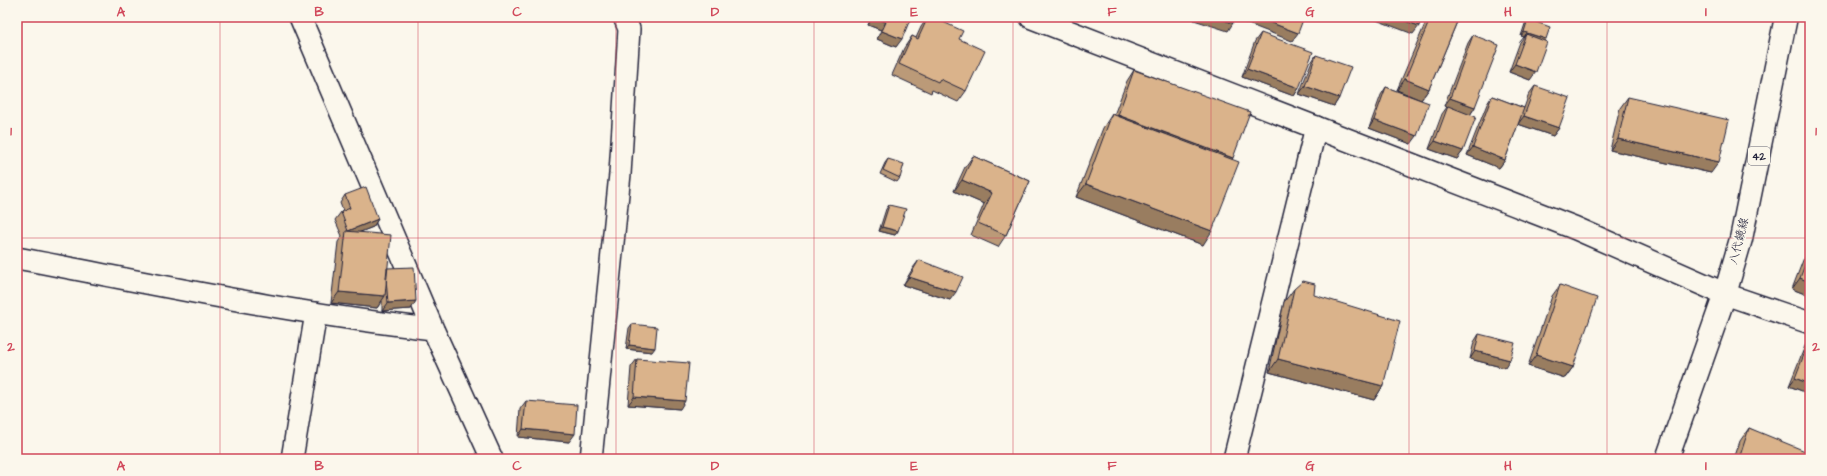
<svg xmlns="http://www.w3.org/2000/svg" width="1827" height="476" font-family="'Architects Daughter','Klee One',sans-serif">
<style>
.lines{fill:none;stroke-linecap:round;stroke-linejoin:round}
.minor-casing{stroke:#22223b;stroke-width:24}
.tertiary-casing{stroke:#22223b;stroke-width:25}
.primary-casing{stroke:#22223b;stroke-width:25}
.minor{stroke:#fbf7ec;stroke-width:21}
.tertiary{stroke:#fbf7ec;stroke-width:22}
.primary{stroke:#fbf7ec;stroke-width:22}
.wall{fill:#bb9a78;stroke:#22223b}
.shaded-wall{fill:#997d61;stroke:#22223b}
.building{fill:#dab38b;stroke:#22223b}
.grid{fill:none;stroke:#d1495b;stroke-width:1;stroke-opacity:0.55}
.labels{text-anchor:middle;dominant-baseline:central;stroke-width:3.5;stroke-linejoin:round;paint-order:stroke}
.shield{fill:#fbf7ec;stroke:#636270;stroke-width:1}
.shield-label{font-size:11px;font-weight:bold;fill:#22223b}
.street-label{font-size:12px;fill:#22223b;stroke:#fbf7ec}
.neatline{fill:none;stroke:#d1495b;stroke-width:1.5}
.grid-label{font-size:13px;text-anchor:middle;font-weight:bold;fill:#d1495b}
</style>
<rect width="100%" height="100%" fill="#fbf7ec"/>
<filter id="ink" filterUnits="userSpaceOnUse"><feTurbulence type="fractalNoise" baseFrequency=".025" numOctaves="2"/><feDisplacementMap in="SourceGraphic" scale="8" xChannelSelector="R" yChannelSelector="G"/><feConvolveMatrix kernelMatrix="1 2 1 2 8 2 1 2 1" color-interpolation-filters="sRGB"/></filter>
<g filter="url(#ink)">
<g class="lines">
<defs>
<path id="minor" d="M300 17 433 329 492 459
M17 258C155 284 293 314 433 329
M1725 294 1810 323
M292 459 316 313
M591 459 620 174 629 29 624 17
M1234 459 1316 127"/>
<path id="tertiary" d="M1031 17 1575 228 1725 294"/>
<path id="primary" d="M1667 459 1725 294 1741 239 1786 17"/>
</defs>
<use href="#minor" class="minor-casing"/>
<use href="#tertiary" class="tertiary-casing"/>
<use href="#primary" class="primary-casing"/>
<use href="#minor" class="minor"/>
<use href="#tertiary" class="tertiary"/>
<use href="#primary" class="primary"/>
</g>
<path class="wall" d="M871 17H911L896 47 877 39 881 30 868 25Z
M928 17H932L959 39 966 91 958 102 932 90 931 93 892 75 904 48 912 36 916 38 921 27Z
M1428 17H1459L1429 89 1421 100 1411 144 1369 128 1381 95 1386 87 1415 98 1397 90Z
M1528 19 1544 41 1530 80 1509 72 1520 42 1524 37 1521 36 1525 24Z
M1261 33 1299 88 1294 96 1242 77 1255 41Z
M1473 35 1475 107 1470 115 1463 151 1457 159 1429 149 1442 114 1447 107 1444 106 1468 43Z
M1316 55 1339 98 1334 106 1299 94 1311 63Z
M1134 70 1232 159 1203 245 1076 197 1103 128 1112 114 1114 115 1127 81Z
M1535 86 1559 128 1553 136 1518 124 1505 160 1499 168 1467 155 1487 104 1492 96 1524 108 1529 94Z
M1628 97 1711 173 1610 150 1620 108Z
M973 156 1030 181 1006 235 998 247 971 235 984 204 954 191 965 167Z
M888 159 900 178 897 182 880 174 885 163Z
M345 195 378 219 373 227 360 232 387 268 411 309 382 311V301L377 308 331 303 338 242 342 236 335 220 341 212 343 211 340 203Z
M889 205 898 231 895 235 879 231 886 209Z
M1810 242V296L1792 289Z
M919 260 950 300 903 285 913 268Z
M1560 285 1573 367 1565 378 1528 366 1552 296Z
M1294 289 1383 386 1374 400 1269 372 1284 302Z
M632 324 652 352 626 349 629 328Z
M1479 334 1505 368 1470 359 1474 342Z
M1810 338V394L1789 386 1805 346Z
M637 359 680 409 628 405 631 367Z
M526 401 569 442 518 437 520 409Z
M1749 428 1810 459H1734L1740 441Z"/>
<path class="shaded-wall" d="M873 17 886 22 881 30 868 25Z
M1197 17H1215L1233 23 1228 31 1194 20Z
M1246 17H1256L1298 33 1292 41 1243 22Z
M1372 17H1395L1419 26 1413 34 1371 18Z
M17 29H20L17 33Z
M882 31 902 39 896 47 877 39Z
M1524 32 1546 39 1543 43 1526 34 1524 37 1521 36Z
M1515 64 1536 72 1530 80 1509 72Z
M1247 69 1299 88 1294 96 1242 77Z
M1405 79 1429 89 1421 100 1397 90Z
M1305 86 1339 98 1334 106 1299 94Z
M1450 98 1475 107 1470 115 1444 106Z
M1118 115 1233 158 1225 169 1110 126Z
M1524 116 1559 128 1553 136 1518 124Z
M1374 120 1417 136 1411 144 1369 128Z
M1618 139 1719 162 1711 173 1610 150Z
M1435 141 1463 151 1457 159 1429 149Z
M1473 147 1505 160 1499 168 1467 155Z
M962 180 992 193 984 204 954 191Z
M1086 184 1212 231 1203 245 1076 197Z
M378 219 373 227 345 238 348 231Z
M882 227 898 231 895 235 879 231Z
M909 277 956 292 950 300 903 285Z
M1800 278 1810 282V296L1792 289Z
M339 292 385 296 377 308 331 303Z
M416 301 411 309 382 311 388 303Z
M629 345 655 348 652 352 626 349Z
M1475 351 1510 360 1505 368 1470 359Z
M1536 355 1573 367 1565 378 1528 366Z
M1278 359 1383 386 1374 400 1269 372Z
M1795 378 1810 384V394L1789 386Z
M634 397 685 401 680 409 628 405Z
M523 429 575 434 569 442 518 437Z"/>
<path class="building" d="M17 17H22L20 29H17Z
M874 17H911L902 39 882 31 886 22Z
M928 17H932L963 31 959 39 985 51 966 91 940 79 938 82 899 64 912 36 918 39Z
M1215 17H1235L1233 23Z
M1256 17H1304L1298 33Z
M1395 17H1422L1419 26Z
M1431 17H1459L1429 89 1405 79Z
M1528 19 1550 27 1546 39 1524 32Z
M1261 33 1313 52 1299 88 1247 69Z
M1526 34 1547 42 1536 72 1515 64Z
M1473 35 1499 45 1475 107 1450 98Z
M1316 55 1351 67 1339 98 1305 86Z
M1134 70 1250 112 1233 158 1118 115Z
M1535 86 1570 98 1559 128 1524 116Z
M1386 87 1429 103 1417 136 1374 120Z
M1492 96 1524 108 1505 160 1473 147Z
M1628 97 1729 120 1719 162 1618 139Z
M1448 106 1476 117 1463 151 1435 141Z
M1112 114 1239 162 1212 231 1086 184Z
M973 156 1030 181 1006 235 978 223 992 193 962 180Z
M888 159 904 164 900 178 883 170Z
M366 187 378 219 348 231 341 212 350 208 345 195Z
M889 205 906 209 898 231 882 227Z
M346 231 391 235 385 296 339 292Z
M1810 251V282L1800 278Z
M919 260 963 277 956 292 909 277Z
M414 267 416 301 388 303 386 278 387 268Z
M1303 281 1315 284 1314 295 1400 321 1383 386 1278 359 1294 289Z
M1560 285 1597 298 1573 367 1536 355Z
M632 324 657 327 655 348 629 345Z
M1479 334 1515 343 1510 360 1475 351Z
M1810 339V384L1795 378Z
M637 359 689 363 685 401 634 397Z
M526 401 577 405 575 434 523 429Z
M1749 428 1810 453V459H1739Z"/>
</g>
<path class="grid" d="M220 17V459M418 17V459M616 17V459M814 17V459M1013 17V459M1211 17V459M1409 17V459M1607 17V459M17 238H1810"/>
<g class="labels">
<rect class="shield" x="1748" y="147" width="22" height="18" rx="3"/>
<g class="shield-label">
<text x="1759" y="156">42</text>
</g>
<g class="street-label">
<text transform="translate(1739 241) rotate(-76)">八代鏡線</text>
</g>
</g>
<rect width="1827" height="476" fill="none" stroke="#fbf7ec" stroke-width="44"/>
<rect x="22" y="22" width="1783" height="432" class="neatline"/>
<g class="grid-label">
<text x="121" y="16">A</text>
<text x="319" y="16">B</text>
<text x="517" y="16">C</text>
<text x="715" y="16">D</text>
<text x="914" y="16">E</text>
<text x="1112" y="16">F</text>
<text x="1310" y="16">G</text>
<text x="1508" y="16">H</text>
<text x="1706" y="16">I</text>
<text x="11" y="135">1</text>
<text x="1816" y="135">1</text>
<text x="11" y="351">2</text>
<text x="1816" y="351">2</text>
<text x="121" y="470">A</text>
<text x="319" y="470">B</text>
<text x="517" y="470">C</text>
<text x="715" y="470">D</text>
<text x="914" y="470">E</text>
<text x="1112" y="470">F</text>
<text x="1310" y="470">G</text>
<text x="1508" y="470">H</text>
<text x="1706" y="470">I</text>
</g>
</svg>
